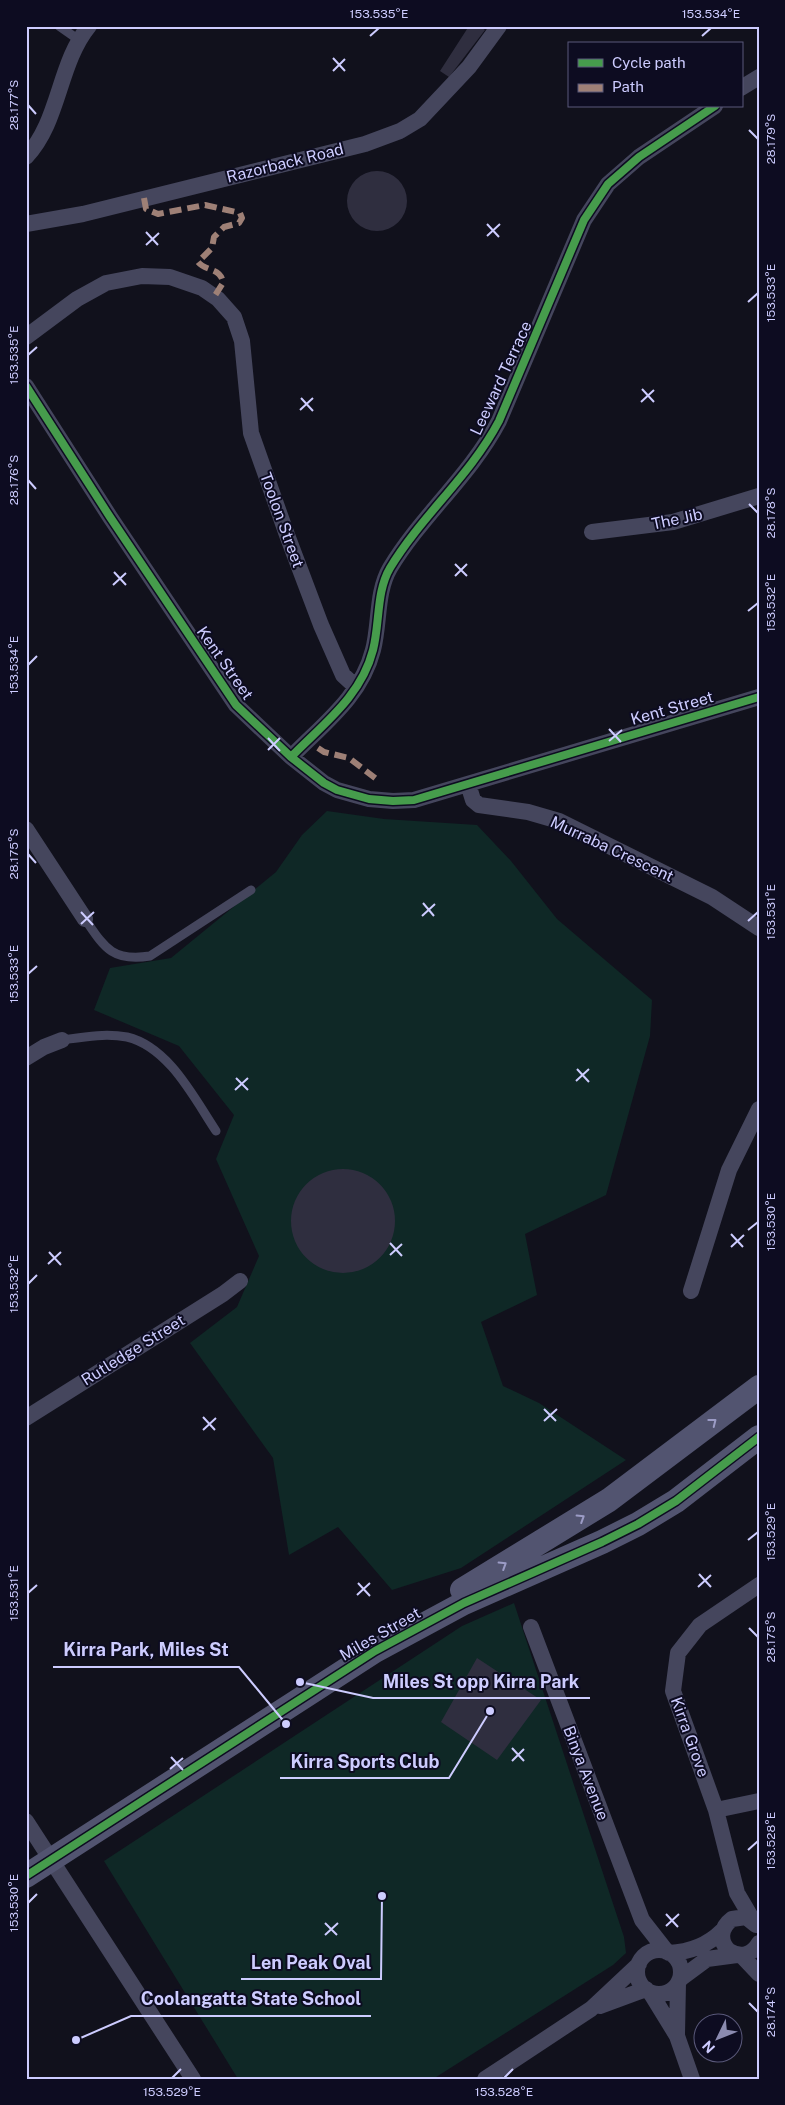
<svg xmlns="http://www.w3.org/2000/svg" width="785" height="2105" font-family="'Public Sans',sans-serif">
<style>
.green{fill:#0f2826}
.building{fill:#2f2e3f}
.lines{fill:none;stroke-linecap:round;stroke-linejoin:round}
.lane{stroke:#45465d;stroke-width:9}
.street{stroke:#45465d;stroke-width:16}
.secondary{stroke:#525470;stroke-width:24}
.quiet{stroke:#9e8076;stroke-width:6;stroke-dasharray:12 6;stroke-linecap:butt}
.cycleway-casing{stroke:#0d0c21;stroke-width:11}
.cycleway{stroke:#469c4c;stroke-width:8}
.oneway{stroke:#9c9cc6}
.ticks{fill:none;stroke:#cdccff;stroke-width:2}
.labels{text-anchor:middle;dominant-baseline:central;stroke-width:4;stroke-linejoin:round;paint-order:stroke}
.street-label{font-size:16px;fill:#cdccff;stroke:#0d0c21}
.leader{fill:none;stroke:#cdccff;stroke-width:2}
.callout-dot{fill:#cdccff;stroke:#0d0c21;stroke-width:2}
.callout-label{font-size:18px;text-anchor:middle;font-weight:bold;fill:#cdccff;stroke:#0d0c21;stroke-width:4;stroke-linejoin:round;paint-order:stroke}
.neatline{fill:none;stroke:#cdccff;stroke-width:2}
.ticks-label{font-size:12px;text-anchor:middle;fill:#cdccff}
</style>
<rect width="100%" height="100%" fill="#11111c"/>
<path class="green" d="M327 811 384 819 477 825 511 861 557 919 652 1000 650 1036 606 1195 525 1234 537 1295 481 1322 503 1386 539 1403 626 1460 461 1568 392 1590 338 1527 289 1555 273 1458 190 1343 237 1307 259 1256 216 1159 234 1115 179 1046 94 1010 110 968 171 958 276 872 302 835Z
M514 1603 624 1937 626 1953 613 1965 433 2079H238L104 1861 462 1626Z"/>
<path class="building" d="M469 26H479L485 30 449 77 440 71Z
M347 201a30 30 0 1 1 60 0a30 30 0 1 1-60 0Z
M291 1221a52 52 0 1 1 104 0a52 52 0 1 1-104 0Z
M477 1658 541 1700 497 1760 441 1722Z"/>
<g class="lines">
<path class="lane" d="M59 26 79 40
M85 919C104 947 112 962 150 956L251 890
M62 1040C83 1037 105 1033 127 1037 169 1047 194 1098 216 1131"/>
<path class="street" d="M741 88 759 77
M26 157C60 121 58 64 89 26
M26 224 83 214 365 144 400 131 420 119 469 67 499 26
M26 337 77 299 106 283 142 276 170 277 202 288 218 299 234 317 242 341 251 433 287 535 321 625 343 675 356 687
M26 386 110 517 236 705 291 757 324 783 337 790 369 799 393 801 414 800 759 697
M592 532 673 522 759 496
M291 757C323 724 361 697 373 650 380 623 376 592 390 568 422 515 470 476 499 421L584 220 608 184 639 157 715 106
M468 784 473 800 479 805 528 812 559 821 712 897 759 928
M26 829 85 919
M26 1058 44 1047 62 1040
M691 1291 729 1170 759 1109
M26 1418 223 1294 240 1281
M531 1627 642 1920 667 1952
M716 1810 759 1801
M26 1821 193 2079
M754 1922 737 1893 716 1810 673 1691 678 1653 700 1625 759 1585
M756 1925 746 1917 732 1919C720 1928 719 1941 729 1951 741 1958 752 1955 759 1943
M637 1972a22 22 0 1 1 44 0a22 22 0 1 1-44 0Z
M669 1953C690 1952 707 1946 722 1931
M741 1955 759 1974
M680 1979 707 1959 737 1955
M650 1992 677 2036 692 2079
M600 2006 646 1989
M677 2034 678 1983
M485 2079 591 2009 639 1964"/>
<path class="secondary" d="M462 1590 609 1500 759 1387
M26 1876 375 1651 464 1603 602 1542 638 1524 676 1501 759 1437"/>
<path class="quiet" d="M144 198 146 209 158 214 205 205 240 213 242 218 239 223 224 227 214 237 212 248 198 262C206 272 221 267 223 283L214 297
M318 748 324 752 349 758 379 781"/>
<defs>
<path id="cycleway" d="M26 386 110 517 236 705 291 757 324 783 337 790 369 799 393 801 414 800 759 697
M291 757C323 724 361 697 373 650 380 623 376 592 390 568 422 515 470 476 499 421L584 220 608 184 639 157 715 106
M26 1876 375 1651 464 1603 602 1542 638 1524 676 1501 759 1437"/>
</defs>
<use href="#cycleway" class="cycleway-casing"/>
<use href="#cycleway" class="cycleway"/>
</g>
<defs><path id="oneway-chevron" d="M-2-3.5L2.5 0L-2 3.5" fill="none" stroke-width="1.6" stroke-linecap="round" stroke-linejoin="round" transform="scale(1.25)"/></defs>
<g class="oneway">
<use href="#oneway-chevron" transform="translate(713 1422) rotate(-38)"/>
<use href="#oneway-chevron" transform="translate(581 1518) rotate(-32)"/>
<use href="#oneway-chevron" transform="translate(503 1565) rotate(-32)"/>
</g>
<path class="ticks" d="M370 36 379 28M702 36 711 28M333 58 345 71M333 71 345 59M28 105 36 114M749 130 758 139M487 224 499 237M146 232 158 245M487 236 500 224M146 245 159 233M748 302 758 293M28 355 37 347M642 389 654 402M301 398 313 411M641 402 654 390M300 410 313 398M28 480 36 489M749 504 758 513M455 564 467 576M114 572 126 585M455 576 467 564M113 585 126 573M748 611 758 603M28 665 37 656M609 729 621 742M268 738 280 751M609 741 622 730M268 750 280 738M28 854 36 863M423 903 434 916M81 912 93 925M422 916 435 904M748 921 758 912M81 924 94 912M28 974 37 966M577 1069 589 1082M236 1078 248 1090M576 1081 589 1069M235 1090 248 1078M748 1230 758 1222M731 1234 743 1247M390 1243 402 1256M731 1247 744 1235M49 1252 61 1265M390 1255 402 1244M48 1264 61 1252M28 1284 37 1275M544 1409 556 1421M203 1417 215 1430M544 1421 557 1409M203 1430 216 1418M748 1540 758 1532M699 1574 711 1587M358 1583 370 1596M698 1587 711 1575M28 1593 37 1585M357 1595 370 1583M749 1628 758 1637M512 1748 524 1761M171 1757 183 1770M512 1761 524 1749M170 1769 183 1758M748 1850 758 1841M28 1903 37 1894M666 1914 678 1927M325 1923 337 1935M666 1926 679 1914M325 1935 338 1923M749 2003 758 2012M172 2078 181 2069M504 2078 513 2069"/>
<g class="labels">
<g class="street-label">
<text transform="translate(285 163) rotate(-14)">Razorback Road</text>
<text transform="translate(501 378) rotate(-65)">Leeward Terrace</text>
<text transform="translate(677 519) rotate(-12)">The Jib</text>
<text transform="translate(282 520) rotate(70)">Toolon Street</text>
<text transform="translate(225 663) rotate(55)">Kent Street</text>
<text transform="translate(672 708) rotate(-16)">Kent Street</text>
<text transform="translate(612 849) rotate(25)">Murraba Crescent</text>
<text transform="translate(133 1350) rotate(-32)">Rutledge Street</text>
<text transform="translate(380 1634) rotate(-30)">Miles Street</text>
<text transform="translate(690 1737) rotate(70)">Kirra Grove</text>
<text transform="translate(586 1773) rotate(69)">Binya Avenue</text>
</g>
</g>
<path class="leader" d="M286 1724L239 1667H53M300 1682L373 1698H590M490 1711L449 1778H280M382 1896L381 1979H241M76 2040L131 2016H371"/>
<g class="callout-dot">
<circle cx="286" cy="1724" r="5"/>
<circle cx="300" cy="1682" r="5"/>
<circle cx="490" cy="1711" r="5"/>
<circle cx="382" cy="1896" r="5"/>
<circle cx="76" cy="2040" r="5"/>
</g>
<g class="callout-label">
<text x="146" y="1656">Kirra Park, Miles St</text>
<text x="481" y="1688">Miles St opp Kirra Park</text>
<text x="365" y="1768">Kirra Sports Club</text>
<text x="311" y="1969">Len Peak Oval</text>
<text x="251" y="2005">Coolangatta State School</text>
</g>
<rect width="785" height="2105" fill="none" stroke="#0d0c21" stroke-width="55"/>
<rect x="568" y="42" width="175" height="65" fill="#0d0c21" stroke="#5a597a"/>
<rect x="578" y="59" width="25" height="8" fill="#469c4c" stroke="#5a597a"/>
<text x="612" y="68" font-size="15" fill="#cdccff">Cycle path</text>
<rect x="578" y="84" width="25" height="8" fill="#9e8076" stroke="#5a597a"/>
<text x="612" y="92" font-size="15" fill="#cdccff">Path</text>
<g transform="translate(718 2038) rotate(227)"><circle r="24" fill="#0d0c21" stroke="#5a597a"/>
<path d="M0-4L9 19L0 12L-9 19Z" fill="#8b8bb0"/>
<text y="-8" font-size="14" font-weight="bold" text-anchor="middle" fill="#cdccff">N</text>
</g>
<rect x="28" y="28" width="730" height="2050" class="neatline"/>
<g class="ticks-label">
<text x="379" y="18">153.535°E</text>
<text x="711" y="18">153.534°E</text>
<text transform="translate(14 105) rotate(-90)" y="4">28.177°S</text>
<text transform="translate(771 139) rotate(-90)" y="4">28.179°S</text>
<text transform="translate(771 293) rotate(-90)" y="4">153.533°E</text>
<text transform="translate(14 355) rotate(-90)" y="4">153.535°E</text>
<text transform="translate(14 480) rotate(-90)" y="4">28.176°S</text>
<text transform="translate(771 513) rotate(-90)" y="4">28.178°S</text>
<text transform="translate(771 603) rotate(-90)" y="4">153.532°E</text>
<text transform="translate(14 665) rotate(-90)" y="4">153.534°E</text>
<text transform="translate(14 854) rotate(-90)" y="4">28.175°S</text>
<text transform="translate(771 912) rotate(-90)" y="4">153.531°E</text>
<text transform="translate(14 974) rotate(-90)" y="4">153.533°E</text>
<text transform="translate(771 1222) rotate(-90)" y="4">153.530°E</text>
<text transform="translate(14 1284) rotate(-90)" y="4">153.532°E</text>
<text transform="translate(771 1532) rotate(-90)" y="4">153.529°E</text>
<text transform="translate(14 1593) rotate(-90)" y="4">153.531°E</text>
<text transform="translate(771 1637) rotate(-90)" y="4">28.175°S</text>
<text transform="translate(771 1841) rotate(-90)" y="4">153.528°E</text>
<text transform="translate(14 1903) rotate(-90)" y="4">153.530°E</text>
<text transform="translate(771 2012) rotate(-90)" y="4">28.174°S</text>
<text x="172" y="2096">153.529°E</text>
<text x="504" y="2096">153.528°E</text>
</g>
</svg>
